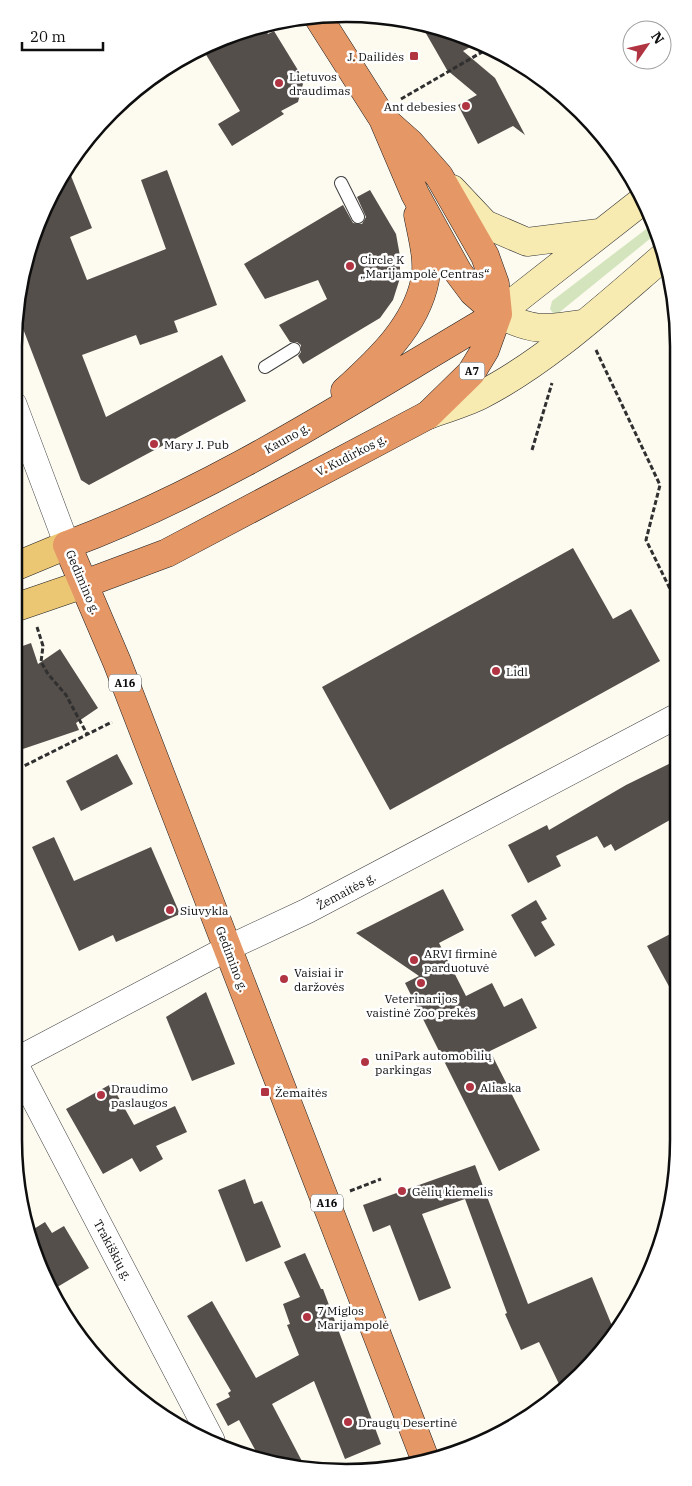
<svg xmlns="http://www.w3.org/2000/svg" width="692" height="1486" font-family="'IBM Plex Serif',serif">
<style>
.green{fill:#d4e5bd}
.building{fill:#554f4b}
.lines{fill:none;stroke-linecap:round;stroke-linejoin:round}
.lane-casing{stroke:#414141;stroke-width:14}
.street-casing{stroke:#414141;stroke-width:26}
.secondary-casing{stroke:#303030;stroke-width:29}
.primary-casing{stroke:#1f1f1f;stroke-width:29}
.highway-casing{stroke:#1f1f1f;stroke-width:29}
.path{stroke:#303030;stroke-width:3;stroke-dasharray:5 2.5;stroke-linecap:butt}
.lane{stroke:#fff;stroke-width:12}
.street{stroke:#fff;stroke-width:25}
.secondary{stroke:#f7ebb2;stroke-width:28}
.primary{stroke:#ebc673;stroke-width:28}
.highway{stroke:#e59866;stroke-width:28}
.poi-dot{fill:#b03442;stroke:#fff;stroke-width:2}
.labels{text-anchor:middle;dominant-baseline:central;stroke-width:5;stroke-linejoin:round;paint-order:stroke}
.shield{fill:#fff;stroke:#565656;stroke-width:1}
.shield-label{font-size:11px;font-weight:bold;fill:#0e0e0e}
.poi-label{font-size:12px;fill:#0e0e0e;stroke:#fff;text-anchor:start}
.street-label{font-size:12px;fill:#0e0e0e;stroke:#fff}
.rim{fill:none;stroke:#0e0e0e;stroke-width:2.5}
</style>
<rect width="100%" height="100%" fill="#fdfaf0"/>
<path class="green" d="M654 223 657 233 561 311 556 314 553 313 550 309 552 301Z"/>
<path class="building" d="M420 23 479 42 463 51 495 78 525 135 513 126 478 144 458 105 477 95 447 70Z
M262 26 268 34 274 31 304 80 298 102 281 111 284 114 232 146 218 124 240 111 202 48 219 39Z
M67 166 92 228 70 237 87 280 166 249 141 180 167 170 217 305 174 321 178 332 140 345 136 335 82 355 106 417 222 355 246 401 89 485 81 480 17 313 20 281 39 219Z
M370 190 396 234 400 256V278L393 300 380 318 303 364 298 356 301 352V345L297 342H290L279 325 327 299 318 280 265 299 244 264 343 205 353 223 362 224 366 217 357 197Z
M573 548 613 619 631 609 660 661 390 810 322 687Z
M31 643 38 664 60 649 98 708 76 723 79 730 14 752V649Z
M117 754 133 784 81 811 66 781Z
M677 760V816L615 851 611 844 604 848 597 836 556 856 561 866 528 883 508 845 547 825 549 830 626 785Z
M54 837 74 881 151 847 180 914 116 942 113 935 79 951 32 847Z
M443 889 464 930 439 943 466 996 492 983 504 1007 522 998 537 1028 490 1051 540 1150 499 1171 405 983 419 976 356 933Z
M536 900 547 919 541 922 555 945 535 957 511 915Z
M678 930V1003L647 946Z
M206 992 235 1064 192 1081 166 1017Z
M111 1084 134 1125 175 1106 187 1132 156 1146 163 1159 140 1172 132 1158 103 1174 66 1109Z
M475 1165 528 1304 592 1277 615 1333 582 1373 559 1384 539 1342 521 1350 505 1314 507 1313 465 1199 422 1214 451 1288 419 1301 390 1225 373 1232 363 1205Z
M245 1179 254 1204 262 1201 281 1247 246 1262 218 1190Z
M45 1222 52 1233 64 1226 89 1268 54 1289 31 1247 29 1232Z
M305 1253 321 1289H323L381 1444 345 1459 314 1381 272 1404 305 1467 281 1466 259 1457 239 1420 228 1426 216 1404 230 1397 228 1393 231 1391 187 1316 212 1301 256 1378 299 1355 287 1325 290 1324 283 1304 300 1297 284 1262Z"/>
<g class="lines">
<defs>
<path id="lane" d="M341 183 358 217
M265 367 294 349"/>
<path id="street" d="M14 404 67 545
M14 1061 228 948 307 911 677 716
M14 1061 212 1440"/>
<path id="secondary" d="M452 189 485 224 527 242 599 233
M581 324C543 330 533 331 498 314L642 201
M428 415C445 409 465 403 481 395 547 361 607 305 663 257"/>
<path id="primary" d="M14 567 67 545
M14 608 84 584"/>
<path id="highway" d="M318 17 383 119 415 194 458 272 473 292 498 314
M345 391C378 361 416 326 425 280 429 260 422 236 418 215
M84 584 167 553 428 415 471 373 485 350 498 314 495 284 485 256 439 176 410 143 383 119
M425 1459 117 662 67 545C220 488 358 396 498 314"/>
</defs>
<use href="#lane" class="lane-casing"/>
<use href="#street" class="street-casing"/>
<use href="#secondary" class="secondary-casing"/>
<use href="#primary" class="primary-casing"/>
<use href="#highway" class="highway-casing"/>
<path class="path" d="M401 99 489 48
M596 350 660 485 646 540 676 601
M532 450 552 383
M37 627 43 646 41 662 48 674 66 695 87 734
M18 769 112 722
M350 1191 381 1179"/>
<use href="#lane" class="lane"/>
<use href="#street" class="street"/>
<use href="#secondary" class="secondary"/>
<use href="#primary" class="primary"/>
<use href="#highway" class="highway"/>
</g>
<g class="poi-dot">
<rect x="409" y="51" width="10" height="10" rx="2.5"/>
<circle cx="279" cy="83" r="5"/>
<circle cx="466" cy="106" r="5"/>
<circle cx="350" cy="266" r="5"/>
<circle cx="154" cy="444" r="5"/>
<circle cx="496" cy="671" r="5"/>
<circle cx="170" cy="910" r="5"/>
<circle cx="414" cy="960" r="5"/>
<circle cx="284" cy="979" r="5"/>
<circle cx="421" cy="983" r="5"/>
<circle cx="365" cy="1062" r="5"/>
<circle cx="470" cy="1087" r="5"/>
<rect x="260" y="1087" width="10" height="10" rx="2.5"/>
<circle cx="101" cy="1095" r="5"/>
<circle cx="402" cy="1191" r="5"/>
<circle cx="307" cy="1317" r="5"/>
<circle cx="348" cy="1422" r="5"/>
</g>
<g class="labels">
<g class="shield">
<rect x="459.5" y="362.5" width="25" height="17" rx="4"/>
<rect x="109" y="674.5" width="32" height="17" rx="4"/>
<rect x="311" y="1194.5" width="32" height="17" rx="4"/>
</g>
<g class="shield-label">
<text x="472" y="371">A7</text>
<text x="125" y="683">A16</text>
<text x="327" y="1203">A16</text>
</g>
<g class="poi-label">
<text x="404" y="56" text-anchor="end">J. Dailidės</text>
<text x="289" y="76">Lietuvos<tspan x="289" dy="14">draudimas</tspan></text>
<text x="456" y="106" text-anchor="end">Ant debesies</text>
<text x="360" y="259">Circle K<tspan x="360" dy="14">„Marijampolė Centras“</tspan></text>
<text x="164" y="444">Mary J. Pub</text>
<text x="506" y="671">Lidl</text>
<text x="180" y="910">Siuvykla</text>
<text x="424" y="953">ARVI firminė<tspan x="424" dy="14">parduotuvė</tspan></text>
<text x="294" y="972">Vaisiai ir<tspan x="294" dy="14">daržovės</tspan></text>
<text x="421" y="998" text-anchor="middle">Veterinarijos<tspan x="421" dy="14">vaistinė Zoo prekės</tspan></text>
<text x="375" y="1055">uniPark automobilių<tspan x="375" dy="14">parkingas</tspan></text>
<text x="480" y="1087">Aliaska</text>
<text x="111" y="1088">Draudimo<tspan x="111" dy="14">paslaugos</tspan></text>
<text x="275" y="1092">Žemaitės</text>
<text x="412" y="1191">Gėlių kiemelis</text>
<text x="317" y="1310">7 Miglos<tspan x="317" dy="14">Marijampolė</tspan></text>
<text x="358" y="1422">Draugų Desertinė</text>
</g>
<g class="street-label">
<text transform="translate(287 438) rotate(-29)">Kauno g.</text>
<text transform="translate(351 455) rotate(-27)">V. Kudirkos g.</text>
<text transform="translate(83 582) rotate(67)">Gedimino g.</text>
<text transform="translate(346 891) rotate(-28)">Žemaitės g.</text>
<text transform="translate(232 959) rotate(69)">Gedimino g.</text>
<text transform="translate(113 1250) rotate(62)">Trakiškių g.</text>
</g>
</g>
<path d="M0 0H692V1486H0ZM346 22H346A324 324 0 0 1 670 346V1140A324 324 0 0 1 346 1464H346A324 324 0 0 1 22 1140V346A324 324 0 0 1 346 22Z" fill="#fff" fill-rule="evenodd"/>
<path class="rim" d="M346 22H346A324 324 0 0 1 670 346V1140A324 324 0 0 1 346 1464H346A324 324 0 0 1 22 1140V346A324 324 0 0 1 346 22Z"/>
<g transform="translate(647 45) rotate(56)"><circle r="24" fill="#ffffff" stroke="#9f9f9f"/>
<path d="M0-4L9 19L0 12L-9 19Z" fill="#b03442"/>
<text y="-8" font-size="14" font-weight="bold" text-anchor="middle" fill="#0e0e0e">N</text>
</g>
<path d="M22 42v8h81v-8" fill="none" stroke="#0e0e0e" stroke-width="2.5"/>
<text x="30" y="42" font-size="15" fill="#0e0e0e" stroke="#ffffff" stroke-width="4" paint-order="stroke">20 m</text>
</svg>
